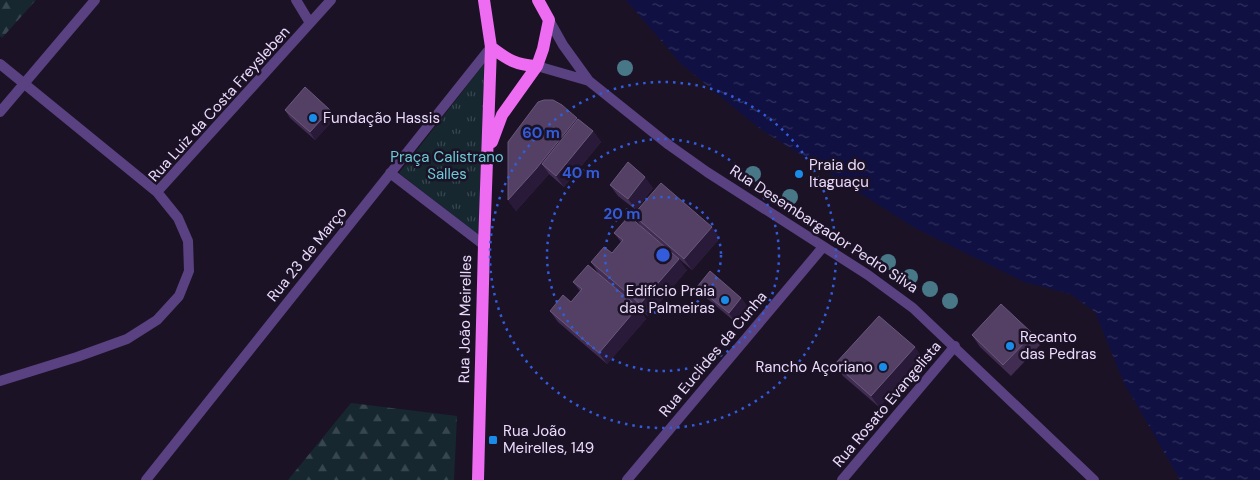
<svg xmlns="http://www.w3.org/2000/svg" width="1260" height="480" font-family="'DM Sans',sans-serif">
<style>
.forest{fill:url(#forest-firs)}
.park{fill:url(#park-tufts)}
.water{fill:url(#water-ripples)}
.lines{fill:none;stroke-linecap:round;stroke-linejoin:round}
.minor{stroke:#5a4181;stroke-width:10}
.tertiary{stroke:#5a4181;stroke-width:10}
.primary{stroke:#ee6cf1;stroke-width:12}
.tree{fill:#487887}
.wall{fill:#412d52}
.shaded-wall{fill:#2a1a39}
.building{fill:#534064;stroke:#6b587c}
.ring{fill:none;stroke:#325cdc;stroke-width:2.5;stroke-dasharray:2.5 5}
.poi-dot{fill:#198ce9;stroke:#1c1226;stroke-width:2}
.labels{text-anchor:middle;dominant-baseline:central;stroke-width:5;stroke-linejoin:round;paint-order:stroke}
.street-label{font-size:15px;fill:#eadbfc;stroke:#1c1226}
.poi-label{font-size:15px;fill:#eadbfc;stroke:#1c1226;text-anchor:start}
.park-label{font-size:15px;fill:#6ccbd6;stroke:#1c1226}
.centre{fill:#325cdc;stroke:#1c1226;stroke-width:2.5}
.ring-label{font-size:15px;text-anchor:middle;font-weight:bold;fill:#325cdc;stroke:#1c1226;stroke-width:5;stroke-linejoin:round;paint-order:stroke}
</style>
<defs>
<pattern id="forest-firs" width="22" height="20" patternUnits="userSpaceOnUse" patternTransform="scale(1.25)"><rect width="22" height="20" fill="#162730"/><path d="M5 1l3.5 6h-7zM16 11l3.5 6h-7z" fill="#38464f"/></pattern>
<pattern id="park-tufts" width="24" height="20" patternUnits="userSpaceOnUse" patternTransform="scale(1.25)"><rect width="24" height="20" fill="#162730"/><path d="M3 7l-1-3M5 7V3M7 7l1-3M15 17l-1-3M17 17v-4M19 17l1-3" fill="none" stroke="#38464f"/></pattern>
<pattern id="water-ripples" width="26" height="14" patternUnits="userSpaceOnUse" patternTransform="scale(1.25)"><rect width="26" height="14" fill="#101042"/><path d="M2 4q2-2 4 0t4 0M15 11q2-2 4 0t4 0" fill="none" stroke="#33325e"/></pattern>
</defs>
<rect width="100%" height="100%" fill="#1c1226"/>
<path class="forest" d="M0 0H36L2 38 0 36Z
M351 403 457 416 454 480H288Z"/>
<path class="park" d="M484 64 479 235 399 173Z"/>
<path class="water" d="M626 0H1260V480H1180L1124 383 1095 312 1070 294 1024 282 913 227 759 128 681 64Z"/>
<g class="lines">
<path class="minor" d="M296 0 310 23
M549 20 563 45 589 81 669 145 707 172 868 275 913 308 1094 480
M0 64 157 192
M537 66 589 81
M390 173 484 245
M0 381 77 357 127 339 157 320 179 296 189 271 188 241 178 218 157 192 331 0
M146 480 491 47
M627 480 823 247
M842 480 955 346"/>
<path class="tertiary" d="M0 112 95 0"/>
<path class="primary" d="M491 47C508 60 516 65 537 66
M492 142 502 115 537 66 543 49 549 20 538 0
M478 480 484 245 491 47 484 0"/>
</g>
<g class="tree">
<circle cx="625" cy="68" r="8"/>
<circle cx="753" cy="174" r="8"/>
<circle cx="790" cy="197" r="8"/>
<circle cx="888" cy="262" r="8"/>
<circle cx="910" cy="277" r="8"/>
<circle cx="930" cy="289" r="8"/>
<circle cx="950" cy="301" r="8"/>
</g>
<path class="wall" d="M285 110 335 118 315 140 290 118Z
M578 119 593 131 601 142 564 187 549 174 516 211 508 200Z
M610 185 653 188 636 210 618 196Z
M633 215 720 238 692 270 641 226Z
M614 233 687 270 648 316 599 274 591 262 612 253 621 242Z
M573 282 638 307 646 319 607 364 558 322 550 311 571 302 580 291Z
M697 287 741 298 747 306 734 321 703 295Z
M1033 334 1040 345 1011 376 980 347 972 335Z
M923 359 879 407 843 376 835 364Z"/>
<path class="shaded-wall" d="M330 110 335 118 315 140 310 132Z
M577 118 585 130 542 164 549 174 516 211 508 200Z
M593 131 601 142 564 187 556 176Z
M645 177 653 188 636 210 628 199Z
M712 227 720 238 692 270 684 259Z
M679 259 687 270 648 316 640 304Z
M741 298 747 306 734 321 729 313Z
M638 307 646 319 607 364 599 353Z
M915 347 923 359 879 407 871 396Z"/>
<path class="building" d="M305 87 330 110 310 132 285 110Z
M544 100H553L562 105 577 118 536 169 508 200V142L538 102Z
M578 119 593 131 556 176 542 164Z
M628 162 645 177 628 199 610 185Z
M661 183 712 227 684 259 633 215Z
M629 216 679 259 640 304 591 262 604 247 612 253 623 240 614 233Z
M588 265 638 307 599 353 550 311 563 295 571 302 582 289 573 282Z
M710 271 741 298 729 313 697 287Z
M1001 304 1033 334 1003 365 972 335Z
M879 316 915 347 871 396 835 364Z"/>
<g class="ring">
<circle cx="663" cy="255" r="58"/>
<circle cx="663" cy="255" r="116"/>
<circle cx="663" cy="255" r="173"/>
</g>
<g class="poi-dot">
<circle cx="313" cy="118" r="5"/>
<circle cx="799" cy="174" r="5"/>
<circle cx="725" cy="300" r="5"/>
<circle cx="1010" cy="346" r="5"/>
<circle cx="883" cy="367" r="5"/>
<rect x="488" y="435" width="10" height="10" rx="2.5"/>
</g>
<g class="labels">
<g class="street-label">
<text transform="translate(219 104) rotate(-48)">Rua Luiz da Costa Freysleben</text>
<text transform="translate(824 229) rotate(33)">Rua Desembargador Pedro Silva</text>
<text transform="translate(307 254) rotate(-51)">Rua 23 de Março</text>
<text transform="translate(465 319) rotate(-89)">Rua João Meirelles</text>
<text transform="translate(713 354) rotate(-50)">Rua Euclides da Cunha</text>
<text transform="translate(887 404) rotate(-50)">Rua Rosato Evangelista</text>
</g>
<g class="poi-label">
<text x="323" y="118">Fundação Hassis</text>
<text x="809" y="165">Praia do<tspan x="809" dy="17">Itaguaçu</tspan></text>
<text x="715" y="291" text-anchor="end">Edifício Praia<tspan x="715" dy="17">das Palmeiras</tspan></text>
<text x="1020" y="337">Recanto<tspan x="1020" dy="17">das Pedras</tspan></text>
<text x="873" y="367" text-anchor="end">Rancho Açoriano</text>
<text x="503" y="431">Rua João<tspan x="503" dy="17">Meirelles, 149</tspan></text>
</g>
<g class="park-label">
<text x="447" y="157">Praça Calistrano<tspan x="447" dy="17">Salles</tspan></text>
</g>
</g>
<circle cx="663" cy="255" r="8" class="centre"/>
<g class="ring-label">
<text x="541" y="138">60 m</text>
<text x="581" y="178">40 m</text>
<text x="622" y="219">20 m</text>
</g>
</svg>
